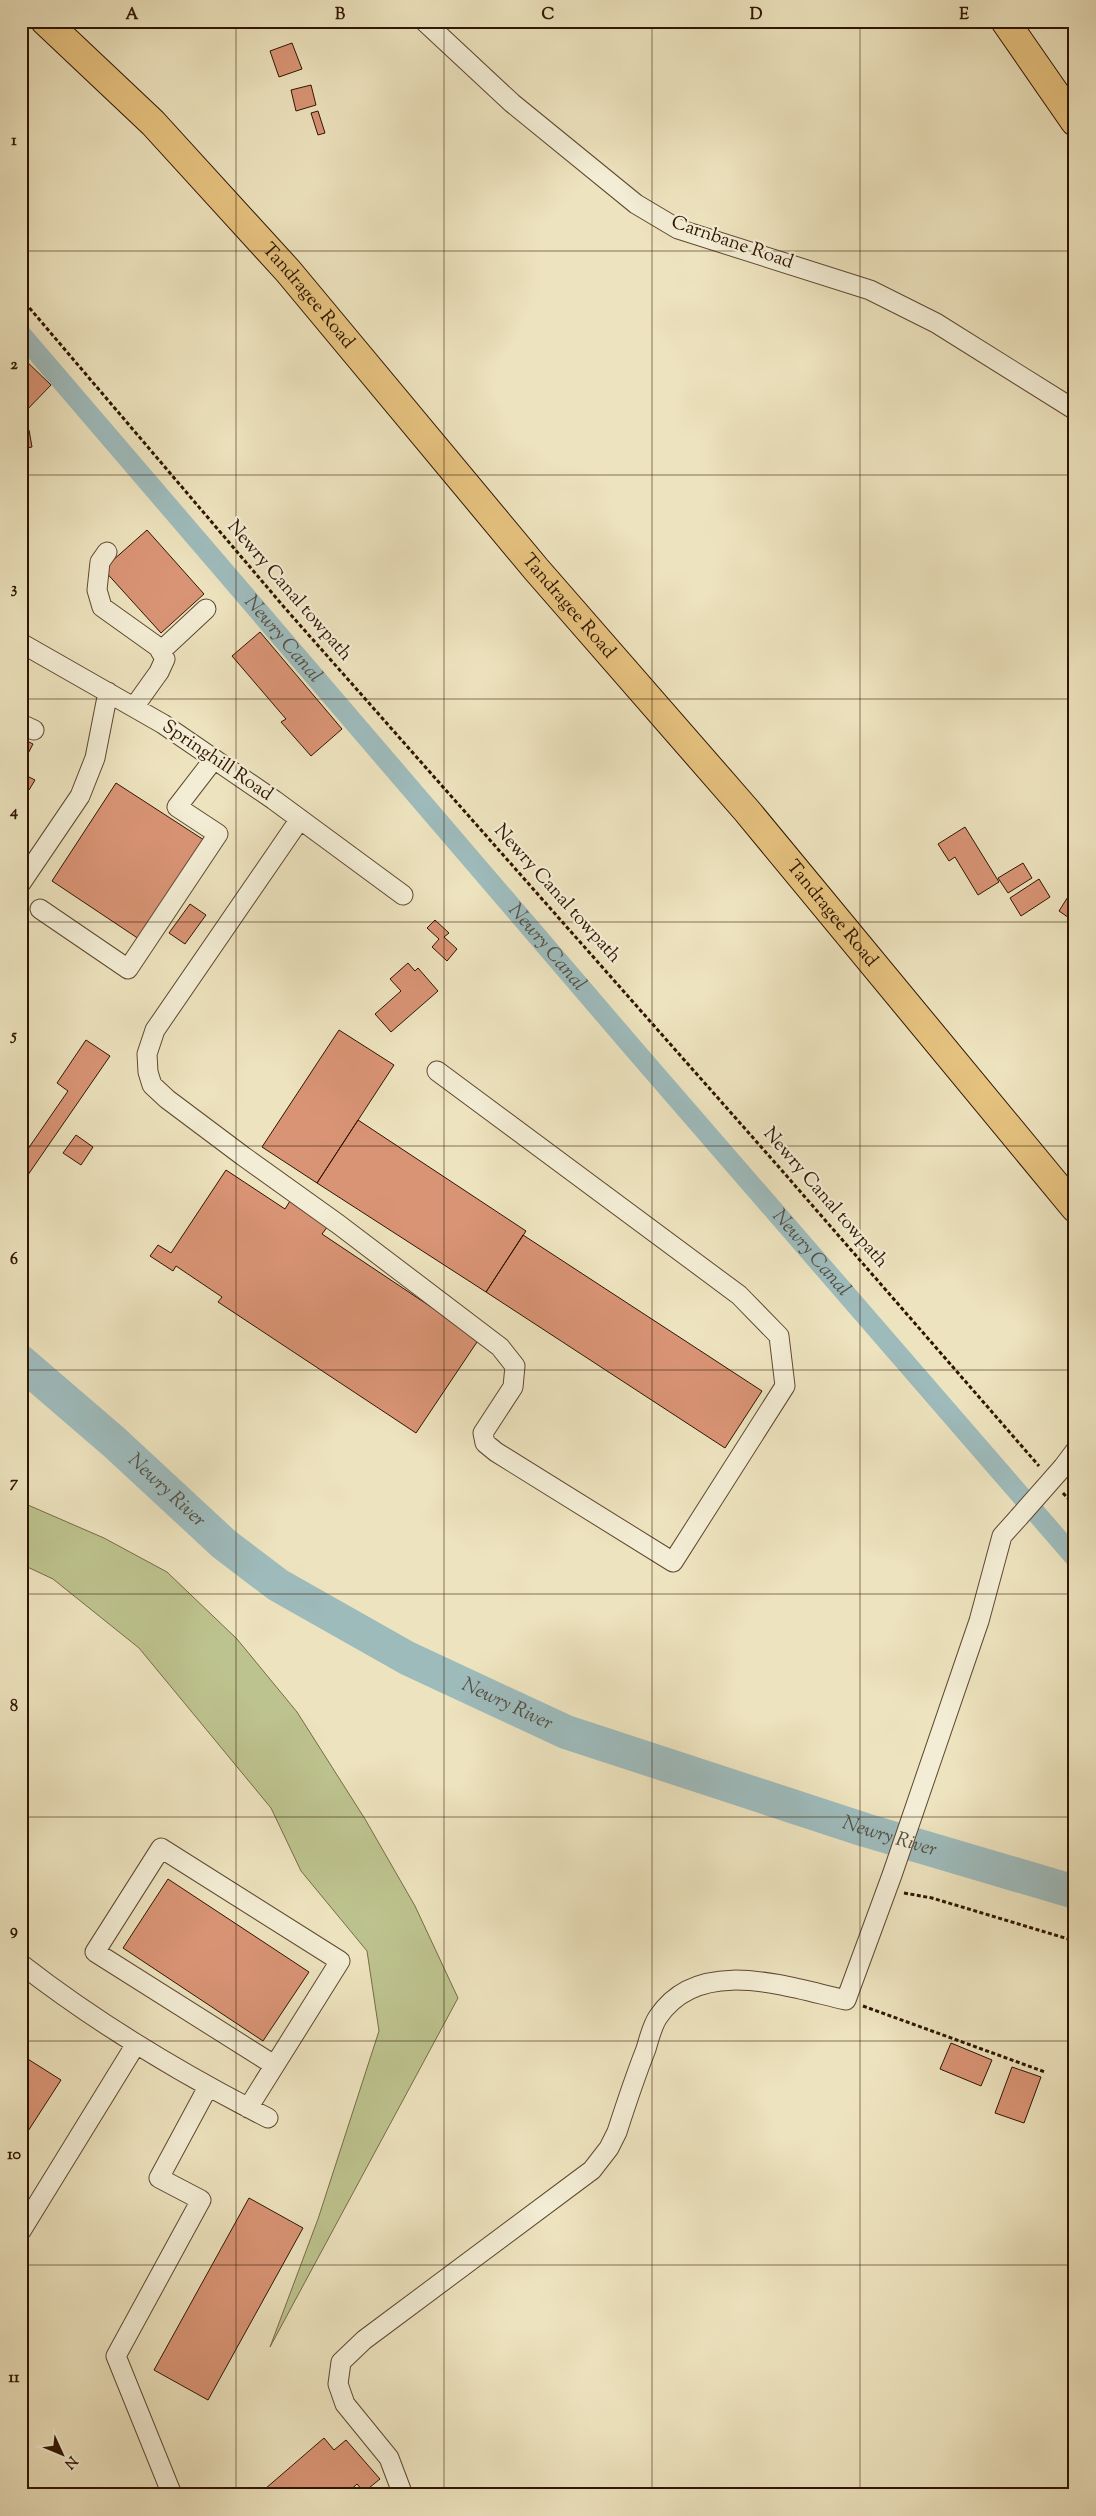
<svg xmlns="http://www.w3.org/2000/svg" width="1096" height="2516" font-family="'Sorts Mill Goudy',serif">
<style>
.green{fill:#bdc38e;stroke:#766c47}
.lines{fill:none;stroke-linecap:round;stroke-linejoin:round}
.canal{stroke:#9ebbbc;stroke-width:20}
.river{stroke:#9ebbbc;stroke-width:34}
.building{fill:#d99475;stroke:#2f1500}
.minor-casing{stroke:#5e4830;stroke-width:21}
.highway-casing{stroke:#2f1500;stroke-width:30}
.path{stroke:#2f1500;stroke-width:3;stroke-dasharray:4 2.5;stroke-linecap:butt}
.minor{stroke:#f3edd5;stroke-width:19}
.highway{stroke:#e6c27f;stroke-width:28}
.minor-bridge-casing{stroke:#5e4830;stroke-width:21;stroke-linecap:butt}
.minor-bridge{stroke:#f3edd5;stroke-width:19}
.grid{fill:none;stroke:#2f1500;stroke-width:1;stroke-opacity:0.55}
.labels{text-anchor:middle;dominant-baseline:central;stroke-width:4.5;stroke-linejoin:round;paint-order:stroke}
.street-label{font-size:19px;fill:#2f1500;stroke:#f3edd5}
.water-label{font-size:20px;font-style:italic;fill:#564f42;stroke:#f3edd5}
.neatline{fill:none;stroke:#2f1500;stroke-width:2}
.grid-label{font-size:16px;text-anchor:middle;font-weight:bold;fill:#2f1500}
</style>
<rect width="100%" height="100%" fill="#ede3be"/>
<filter id="stains"><feTurbulence type="fractalNoise" baseFrequency=".004" numOctaves="4"/><feColorMatrix values="0 0 0 0 .2 0 0 0 0 .09 0 0 0 0 .02 0 0 0 .5 -.17"/></filter>
<radialGradient id="worn" r=".72"><stop offset=".6" stop-color="#630" stop-opacity="0"/><stop offset="1" stop-color="#630" stop-opacity=".3"/></radialGradient>
<path class="green" d="M21 1502 104 1538 167 1572 237 1639 297 1712 365 1819 415 1906 458 1998 270 2347 318 2219 379 2031 367 1951 301 1871 271 1808 139 1648 53 1579 21 1564Z"/>
<g class="lines">
<path class="canal" id="s1" d="M21 334 633 1048 1075 1558"/>
<path class="river" id="s2" d="M21 1362 114 1442 224 1544 278 1585 407 1658 566 1732 865 1830 1075 1892"/>
</g>
<path class="building" d="M292 43 302 69 279 77 270 51Z
M311 85 316 105 296 111 291 90Z
M318 111 325 133 318 135 311 113Z
M21 356 51 385 21 416Z
M21 422 29 430 32 447 21 449Z
M147 530 204 594 161 633 103 569Z
M260 632 342 729 311 756 281 722 286 719 232 656Z
M21 738 33 744 21 767Z
M21 773 35 780 29 790 21 786Z
M116 783 204 840 139 939 52 881Z
M965 827 999 882 978 895 955 857 949 861 938 844Z
M1023 863 1032 878 1008 893 998 878Z
M1039 879 1050 897 1021 916 1010 898Z
M1071 892 1075 894V922L1059 911Z
M190 904 206 915 185 944 169 933Z
M435 920 449 933 444 937 457 949 447 961 432 947 439 939 427 928Z
M408 963 415 971 418 968 438 991 391 1032 375 1014 401 991 390 979Z
M339 1030 394 1065 317 1183 262 1147Z
M86 1040 110 1056 21 1185V1159L68 1091 57 1083Z
M358 1120 526 1231 486 1292 317 1183Z
M76 1135 93 1147 81 1165 63 1153Z
M226 1170 285 1209 290 1201 328 1226 322 1234 479 1339 416 1433 218 1302 222 1297 176 1266 173 1271 150 1256 158 1245 171 1253Z
M523 1235 762 1391 725 1448 486 1292Z
M168 1879 309 1972 263 2041 123 1948Z
M951 2043 992 2060 981 2086 940 2069Z
M23 2056 61 2080 21 2142V2060Z
M1012 2067 1041 2077 1024 2123 995 2113Z
M249 2198 303 2228 208 2400 154 2370Z
M324 2438 334 2450 346 2440 380 2479 364 2492 357 2484 345 2495H258Z"/>
<g class="lines">
<defs>
<path id="minor" d="M424 21 512 103 636 204 678 229 870 290 936 323 1075 410
M107 552 100 562 97 590 102 607 158 647 165 659 159 672 134 707
M21 643 163 724 274 800 403 895
M161 651 206 609
M21 724 34 730
M300 819 155 1030 147 1054 148 1072 152 1085 167 1099 243 1156 338 1224 500 1347 515 1366 513 1387 483 1433 485 1443 496 1452 673 1562 785 1386 779 1336 739 1295 437 1071
M21 883 80 796 95 758 108 692
M40 909 128 969 218 834 177 807 214 759
M1063 1467 1075 1451
M21 1964C98 2024 182 2074 268 2118
M248 2108 340 1961 161 1848 95 1952 274 2065
M21 2231 136 2044
M171 2492 116 2356 201 2200 159 2178 208 2087
M403 2495 389 2458 345 2404 338 2384 341 2362 364 2340 592 2170 609 2148 617 2132C626 2104 635 2077 646 2049 649 2039 652 2026 658 2017 699 1955 787 1987 846 2000L892 1875 979 1621 1002 1536 1019 1517"/>
<g id="highway">
<path id="s3" d="M45 21 153 123 288 271 536 569 747 811 1075 1208"/>
<path d="M1005 21 1075 122"/>
</g>
</defs>
<use href="#minor" class="minor-casing"/>
<use href="#highway" class="highway-casing"/>
<path class="path" d="M21 298 284 607 778 1166 1039 1466
M1063 1493 1075 1506
M904 1893 932 1898 1075 1941
M863 2006 1045 2072"/>
<use href="#minor" class="minor"/>
<use href="#highway" class="highway"/>
<defs>
<path id="minor-bridge" d="M1019 1517 1063 1467"/>
</defs>
<use href="#minor-bridge" class="minor-bridge-casing"/>
<use href="#minor-bridge" class="minor-bridge"/>
</g>
<path class="grid" d="M236 21V2495M444 21V2495M652 21V2495M860 21V2495M21 251H1075M21 475H1075M21 699H1075M21 922H1075M21 1146H1075M21 1370H1075M21 1594H1075M21 1817H1075M21 2041H1075M21 2265H1075"/>
<g class="labels">
<g class="street-label">
<text transform="translate(732 243) rotate(19)">Carnbane Road</text>
<text stroke="none"><textPath href="#s3" startOffset="381">Tandragee Road</textPath></text>
<text transform="translate(289 591) rotate(49)">Newry Canal towpath</text>
<text stroke="none"><textPath href="#s3" startOffset="786">Tandragee Road</textPath></text>
<text transform="translate(217 761) rotate(34)">Springhill Road</text>
<text transform="translate(557 894) rotate(48)">Newry Canal towpath</text>
<text stroke="none"><textPath href="#s3" startOffset="1191">Tandragee Road</textPath></text>
<text transform="translate(825 1198) rotate(49)">Newry Canal towpath</text>
</g>
<g class="water-label">
<text stroke="none"><textPath href="#s1" startOffset="402">Newry Canal</textPath></text>
<text stroke="none"><textPath href="#s1" startOffset="808">Newry Canal</textPath></text>
<text stroke="none"><textPath href="#s1" startOffset="1212">Newry Canal</textPath></text>
<text stroke="none"><textPath href="#s2" startOffset="194">Newry River</textPath></text>
<text stroke="none"><textPath href="#s2" startOffset="599">Newry River</textPath></text>
<text stroke="none"><textPath href="#s2" startOffset="1004">Newry River</textPath></text>
</g>
</g>
<rect width="1096" height="2516" fill="none" stroke="#ede3be" stroke-width="55"/>
<g transform="translate(62 2454) rotate(134)" stroke="#f3edd5" stroke-width="4" paint-order="stroke">
<path d="M0-4L9 19L0 12L-9 19Z" fill="#2f1500"/>
<text y="-8" font-size="14" font-weight="bold" text-anchor="middle" fill="#2f1500">N</text>
</g>
<rect x="28" y="28" width="1040" height="2460" class="neatline"/>
<g class="grid-label">
<text x="132" y="19">A</text>
<text x="340" y="19">B</text>
<text x="548" y="19">C</text>
<text x="756" y="19">D</text>
<text x="964" y="19">E</text>
<text x="14" y="145">1</text>
<text x="14" y="369">2</text>
<text x="14" y="593">3</text>
<text x="14" y="816">4</text>
<text x="14" y="1040">5</text>
<text x="14" y="1264">6</text>
<text x="14" y="1487">7</text>
<text x="14" y="1711">8</text>
<text x="14" y="1935">9</text>
<text x="14" y="2159">10</text>
<text x="14" y="2382">11</text>
</g>
<rect width="100%" height="100%" filter="url(#stains)"/>
<rect width="100%" height="100%" fill="url(#worn)"/>
</svg>
